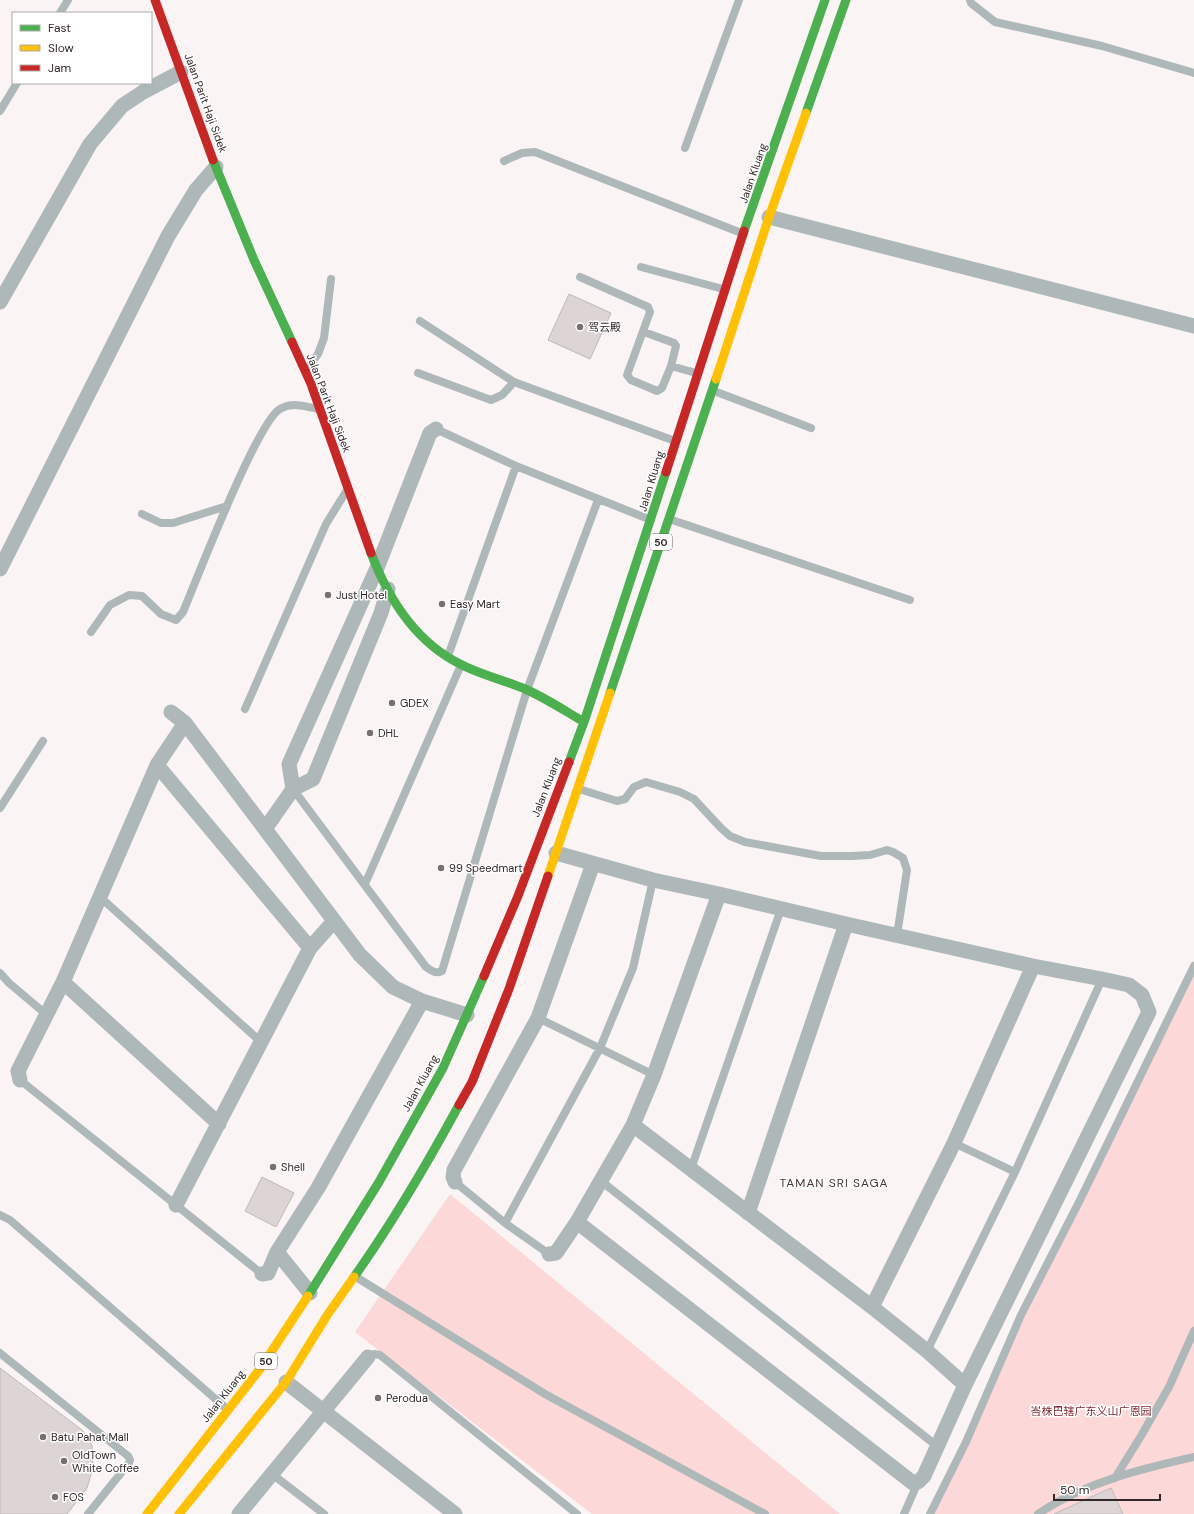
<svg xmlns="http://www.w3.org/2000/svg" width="1194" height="1514" font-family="'DM Sans','Noto Sans SC',sans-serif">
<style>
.green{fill:#fcd8d8}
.building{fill:#ddd5d5;stroke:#c0b8b8}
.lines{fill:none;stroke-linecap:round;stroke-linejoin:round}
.lane{stroke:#aeb8b8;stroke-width:8}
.street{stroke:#aeb8b8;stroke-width:15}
.fast{stroke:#4caf50;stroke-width:9}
.slow{stroke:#ffc107;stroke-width:9}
.jam{stroke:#c62828;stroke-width:9}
.poi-dot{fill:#786f6f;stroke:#fff;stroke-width:1.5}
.labels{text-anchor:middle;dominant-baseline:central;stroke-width:3;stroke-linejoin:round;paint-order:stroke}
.shield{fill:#fff;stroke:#706868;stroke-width:1}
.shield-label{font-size:10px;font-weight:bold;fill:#322828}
.street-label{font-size:11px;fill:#322828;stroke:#fff}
.poi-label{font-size:11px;fill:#322828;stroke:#fff;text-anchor:start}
.park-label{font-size:11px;fill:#7f2a32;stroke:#fff}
.neighbourhood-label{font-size:12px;letter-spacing:1px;fill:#4a3434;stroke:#fff}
</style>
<rect width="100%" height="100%" fill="#faf4f4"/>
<path class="green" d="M1194 961V1514H927Z
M450 1194 840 1514H592L355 1332Z"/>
<path class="building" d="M569 294 611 313 590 359 548 340Z
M262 1177 294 1193 276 1227 245 1211Z
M0 1368 82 1430 92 1445 93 1468 87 1488 67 1514H0Z
M1111 1488 1123 1514H1054Z"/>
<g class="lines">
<path class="lane" d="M970 0 971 3 995 22 1102 46 1194 73
M60 13 68 0
M0 111 17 83
M685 148 739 0
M504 161 522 153 535 152 744 234
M641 267 723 289
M580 277 648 307 650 312 627 375 631 380 657 391 662 388 671 366 696 373
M420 321 514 382 675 441
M644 332 674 343 676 346 671 366
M307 369 318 354 324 338 331 279
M418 373 491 400 502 395 514 382
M714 391 811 428
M436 429 516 466 651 520
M142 514 161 523H173L227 506
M669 519 910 600
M91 632 110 605 129 595 142 596 161 614 176 620 183 612C197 579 257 422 280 409 292 402 305 406 318 409
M448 656 516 466
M245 709 326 524 347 490
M293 789 426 967C432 971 435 974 442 971L527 690 598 500
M579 789 617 801 625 799 634 787 646 782 680 792 694 799 721 828 730 836 745 842 821 856H852L870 855 887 850 893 852 903 858 907 870 897 935
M0 808 43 741
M365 884 461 665
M100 897 261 1042
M0 973 9 983 47 1015
M538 1018 654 1075
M20 1080 262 1274
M954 1143 1015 1172
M691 1169 781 909
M601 1181 937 1446
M455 1182 505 1223 549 1254
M0 1215 10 1220 227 1409
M505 1223 600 1048 633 968 653 880
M356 1277 545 1394 765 1514
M927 1351 1015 1172 1102 979
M0 1353 128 1456 130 1460 129 1463 88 1514
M368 1357 374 1354 380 1355 577 1514
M272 1474 324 1514
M1115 1478 1141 1436 1169 1387 1194 1331
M904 1514 918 1482
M930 1514 966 1442 1021 1315 1080 1200 1194 966
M1038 1514C1083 1483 1141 1469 1194 1457"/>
<path class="street" d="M769 217 1194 326
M0 302 90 144 122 106 143 92 181 72
M0 569 168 236 196 190 216 167
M171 712 185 723 360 955 393 987 422 1001 467 1015
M157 765 310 948
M293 789 289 764 377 568 430 433 436 429
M265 829 293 789 313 779 381 613 388 589
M556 853 653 880 719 894 846 924 1033 966 1102 979 1129 985 1142 995 1149 1012 965 1385 924 1476 918 1482 913 1483 577 1222
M63 982 219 1124
M20 1080 18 1071 63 982 157 765 185 723
M633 1125 872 1307 927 1351 965 1385
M455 1182 453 1177 454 1170 538 1018 593 864
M176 1205 310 948 334 921
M748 1213 846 924
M277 1252 310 1293
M549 1254 556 1253 577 1222 633 1125 654 1075 719 894
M262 1274 268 1273 277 1252 318 1188 422 1001
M872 1307 954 1143 1033 966
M286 1382 455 1514
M239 1514 368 1357"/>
<path class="fast" d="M806 113 846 0
M213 160 254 260 292 342
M744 231 825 0
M371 553C388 598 416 642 460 664 481 675 504 680 525 689 546 698 565 711 584 722
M610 693 716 379
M569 762 584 722 666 472
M354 1277C393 1222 427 1164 459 1105
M308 1296 379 1182 443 1068 484 976"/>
<path class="slow" d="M716 379 769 217 806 113
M548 876 610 693
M147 1514 260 1369 308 1296
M179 1514 286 1382 328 1314 354 1277"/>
<path class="jam" d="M155 0 213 160
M292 342 311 384 371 553
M666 472 744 231
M484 976 518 896 569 762
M459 1105 472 1082 509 989 548 876"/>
</g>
<g class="poi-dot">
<circle cx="580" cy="327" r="4"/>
<circle cx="328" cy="595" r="4"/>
<circle cx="442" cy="604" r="4"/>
<circle cx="392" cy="703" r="4"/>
<circle cx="370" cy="733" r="4"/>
<circle cx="441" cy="868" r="4"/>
<circle cx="273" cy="1167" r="4"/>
<circle cx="378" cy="1398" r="4"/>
<circle cx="43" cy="1437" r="4"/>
<circle cx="64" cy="1461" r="4"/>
<circle cx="55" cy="1497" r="4"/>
</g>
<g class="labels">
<g class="shield">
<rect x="650" y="534" width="22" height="16" rx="3"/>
<rect x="255" y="1353" width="22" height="16" rx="3"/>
</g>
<g class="shield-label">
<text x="661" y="542">50</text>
<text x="266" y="1361">50</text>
</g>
<g class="street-label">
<text transform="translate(206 103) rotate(70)">Jalan Parit Haji Sidek</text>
<text transform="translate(753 173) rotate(-71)">Jalan Kluang</text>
<text transform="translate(329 403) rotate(69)">Jalan Parit Haji Sidek</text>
<text transform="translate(651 481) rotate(-73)">Jalan Kluang</text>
<text transform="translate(546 787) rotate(-69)">Jalan Kluang</text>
<text transform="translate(420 1083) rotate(-61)">Jalan Kluang</text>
<text transform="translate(223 1396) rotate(-52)">Jalan Kluang</text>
</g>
<g class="poi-label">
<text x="588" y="327">驾云殿</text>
<text x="336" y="595">Just Hotel</text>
<text x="450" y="604">Easy Mart</text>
<text x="400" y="703">GDEX</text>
<text x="378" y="733">DHL</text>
<text x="449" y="868">99 Speedmart</text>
<text x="281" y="1167">Shell</text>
<text x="386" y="1398">Perodua</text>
<text x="51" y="1437">Batu Pahat Mall</text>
<text x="72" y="1455">OldTown<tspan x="72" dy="13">White Coffee</tspan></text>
<text x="63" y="1497">FOS</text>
</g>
<g class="park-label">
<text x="1091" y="1411">峇株巴辖广东义山广恩园</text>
</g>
<g class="neighbourhood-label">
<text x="834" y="1183">TAMAN SRI SAGA</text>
</g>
</g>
<rect x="12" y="12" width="140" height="72" fill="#ffffff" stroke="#ada9a9"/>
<rect x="20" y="25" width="20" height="6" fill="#4caf50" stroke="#ada9a9"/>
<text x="48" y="32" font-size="12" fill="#322828">Fast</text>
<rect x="20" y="45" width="20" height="6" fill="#ffc107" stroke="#ada9a9"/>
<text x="48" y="52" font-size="12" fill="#322828">Slow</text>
<rect x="20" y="65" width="20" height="6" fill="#c62828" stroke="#ada9a9"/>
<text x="48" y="72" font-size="12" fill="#322828">Jam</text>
<path d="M1054 1494v6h106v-6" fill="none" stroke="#322828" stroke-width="2"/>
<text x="1060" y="1494" font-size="12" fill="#322828" stroke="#ffffff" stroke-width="3" paint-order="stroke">50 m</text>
</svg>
